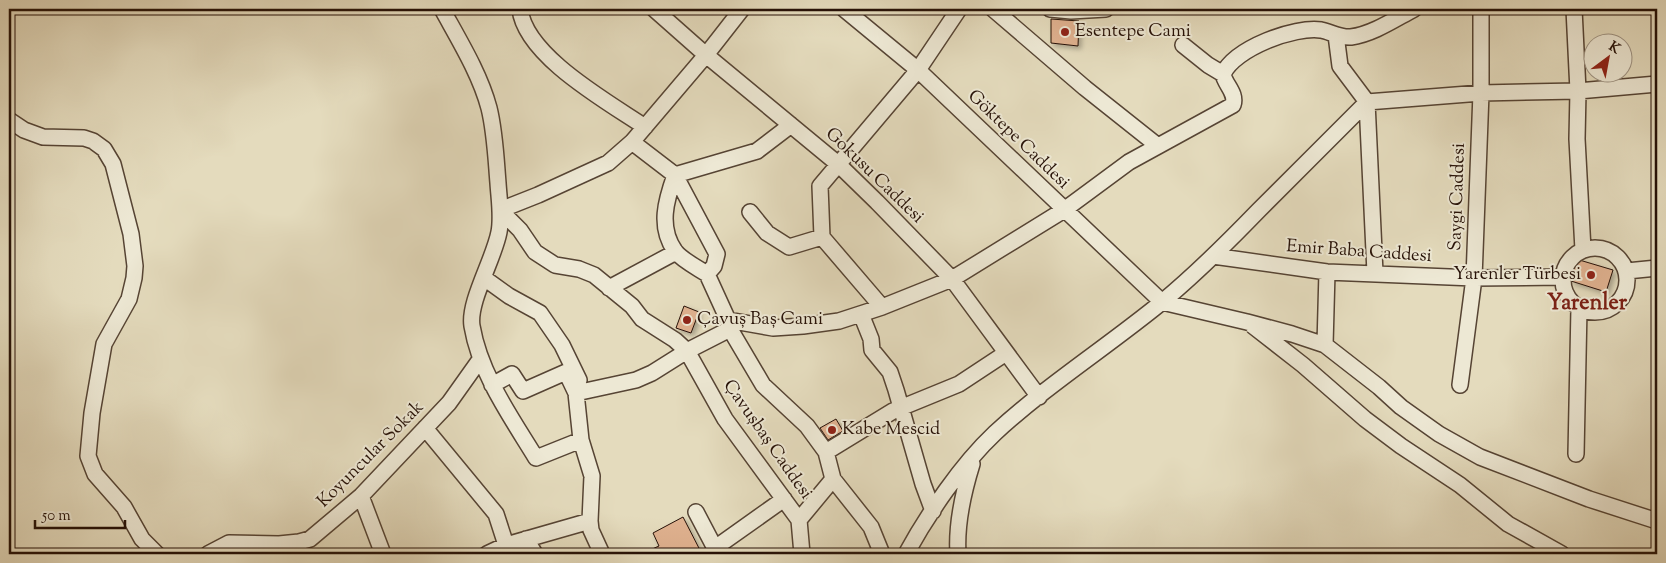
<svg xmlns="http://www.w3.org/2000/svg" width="1666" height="563" font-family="'Sorts Mill Goudy',serif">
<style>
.building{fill:#dfb18f;stroke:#261107;filter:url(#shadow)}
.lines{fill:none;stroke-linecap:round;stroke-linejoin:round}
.minor-casing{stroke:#564434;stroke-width:18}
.minor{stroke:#ede8d4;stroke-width:15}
.poi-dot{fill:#8f2418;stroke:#ede8d4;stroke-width:2}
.labels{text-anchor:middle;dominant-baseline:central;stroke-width:4;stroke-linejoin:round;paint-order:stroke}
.poi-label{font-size:18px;fill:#261107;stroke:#ede8d4;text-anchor:start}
.street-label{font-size:18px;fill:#261107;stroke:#ede8d4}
.district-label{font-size:22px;font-weight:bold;fill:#7a1f14;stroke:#ede8d4}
</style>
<defs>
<filter id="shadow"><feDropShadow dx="3" dy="3" stdDeviation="2.5" flood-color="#0004"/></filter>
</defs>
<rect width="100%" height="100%" fill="#e4dbbd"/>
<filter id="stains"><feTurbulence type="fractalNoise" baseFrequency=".004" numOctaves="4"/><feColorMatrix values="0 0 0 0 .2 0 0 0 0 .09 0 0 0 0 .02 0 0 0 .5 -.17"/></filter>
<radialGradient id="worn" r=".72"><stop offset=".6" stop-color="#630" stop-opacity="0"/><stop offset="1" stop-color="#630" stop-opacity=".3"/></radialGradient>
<path class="building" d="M1051 19 1079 21 1078 46 1051 43Z
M1576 259 1613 270 1606 292 1571 281Z
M684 306 699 312 691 333 676 328Z
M836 419 843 431 828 440 820 428Z
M683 517 702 554H641L659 546 653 533Z"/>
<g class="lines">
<defs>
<path id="minor" d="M442 9C459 40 480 74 489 108 495 132 496 159 498 183 499 199 502 217 499 232 494 259 468 302 472 326 480 374 511 417 536 458L581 440
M520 9C525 56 608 102 645 127
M654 9 706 55 838 164 877 202 952 279 1039 397
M742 9 706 55 632 142 608 163 538 195 500 210 520 230 535 252 555 265 579 269 594 275 632 306 642 319 675 340 687 351 725 419 799 520 802 554
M844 9 918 70 1162 302 1247 322 1292 334 1325 345 1379 387 1401 407 1439 434 1480 457 1589 499 1657 521
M993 9 1085 88 1158 146
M1050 9 1071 11 1106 9
M1574 9 1578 91 1577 139 1583 250
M1336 35 1340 66 1367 102 1375 273
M1183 45 1208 65 1223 74
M9 120 24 130 43 137 84 138 93 141 104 149 113 164 131 234 135 266 134 278 129 299 104 344 92 413 88 456 95 474 124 507 142 539 157 554
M632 142 675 175 717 254 714 266 707 274 728 320 730 329 763 385 807 426 826 452 833 479 871 527 882 554
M750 212 767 233 789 247 822 237
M1563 280a32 32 0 1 1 64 0a32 32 0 1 1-64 0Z
M1213 256 1327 272 1474 278 1563 277
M1627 271 1657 268
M707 274C696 267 682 260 675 251 658 227 666 200 675 175L757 151 791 125
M484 278 509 296 540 313 562 345 579 380
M609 288 676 252
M882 307 822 237 820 186 918 70 959 9
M861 314 871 339 872 350 890 372 896 390 923 484 933 511
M728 320 773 328 803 326 839 321 882 307 952 279 1064 210 1129 162 1233 105C1237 93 1225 85 1223 74 1235 48 1295 26 1321 30 1331 32 1340 38 1351 37 1373 34 1395 19 1414 9
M1253 326 1303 365 1365 419 1401 446 1460 485 1508 524 1562 554
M1325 345 1327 272
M492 385 512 374 523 391 566 372 576 393 636 380 652 373 687 351 730 329
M1460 385 1474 278 1481 93V9
M576 393 581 440 592 476 590 521 591 530 602 554
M425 428 496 514 506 545
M826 452 893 411 959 384 1006 353
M1576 454 1579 308
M361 496 383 554
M696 512 718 554
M799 520 833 479
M526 539 535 554
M715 548 784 499
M208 554 229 543 279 544 299 542 310 539 361 496 449 403 481 358
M487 554 506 545 590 521
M906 554C928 514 961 465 995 433 1047 385 1107 347 1162 302 1196 274 1227 243 1258 211 1294 175 1331 138 1367 102L1481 93 1578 91 1657 84
M958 554C956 524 963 493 972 464"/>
</defs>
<use href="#minor" class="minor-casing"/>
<use href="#minor" class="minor"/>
</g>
<g class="poi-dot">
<circle cx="1065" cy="32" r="5"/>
<circle cx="1591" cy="275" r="5"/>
<circle cx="687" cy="320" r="5"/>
<circle cx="832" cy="430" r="5"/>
</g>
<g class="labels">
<g class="poi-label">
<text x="1075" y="32">Esentepe Cami</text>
<text x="1581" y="275" text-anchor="end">Yarenler Türbesi</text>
<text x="697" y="320">Çavuş Baş Cami</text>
<text x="842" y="430">Kabe Mescid</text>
</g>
<g class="street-label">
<text transform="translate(1018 140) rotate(44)">Göktepe Caddesi</text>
<text transform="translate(874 176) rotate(44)">Gokusu Caddesi</text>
<text transform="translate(1458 197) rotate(-88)">Saygi Caddesi</text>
<text transform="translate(1359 252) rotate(4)">Emir Baba Caddesi</text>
<text transform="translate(767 440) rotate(55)">Çavuşbaş Caddesi</text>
<text transform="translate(371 455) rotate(-45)">Koyuncular Sokak</text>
</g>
<g class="district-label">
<text x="1587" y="304">Yarenler</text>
</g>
</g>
<rect width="1666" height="563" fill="none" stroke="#e4dbbd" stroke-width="30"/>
<rect x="10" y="10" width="1646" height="543" fill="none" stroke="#261107" stroke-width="2.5"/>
<rect x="15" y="15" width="1636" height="533" fill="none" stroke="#261107"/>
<g transform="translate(1608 58) rotate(32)"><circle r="24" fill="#ede8d4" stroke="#9d9282"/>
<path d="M0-4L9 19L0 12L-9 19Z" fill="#8f2418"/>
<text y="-8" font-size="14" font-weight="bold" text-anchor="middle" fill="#261107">K</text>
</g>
<path d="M35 520v8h90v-8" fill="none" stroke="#261107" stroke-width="2.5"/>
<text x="42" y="520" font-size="15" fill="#261107" stroke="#ede8d4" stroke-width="4" paint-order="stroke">50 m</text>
<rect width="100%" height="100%" filter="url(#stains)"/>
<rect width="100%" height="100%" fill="url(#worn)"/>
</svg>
